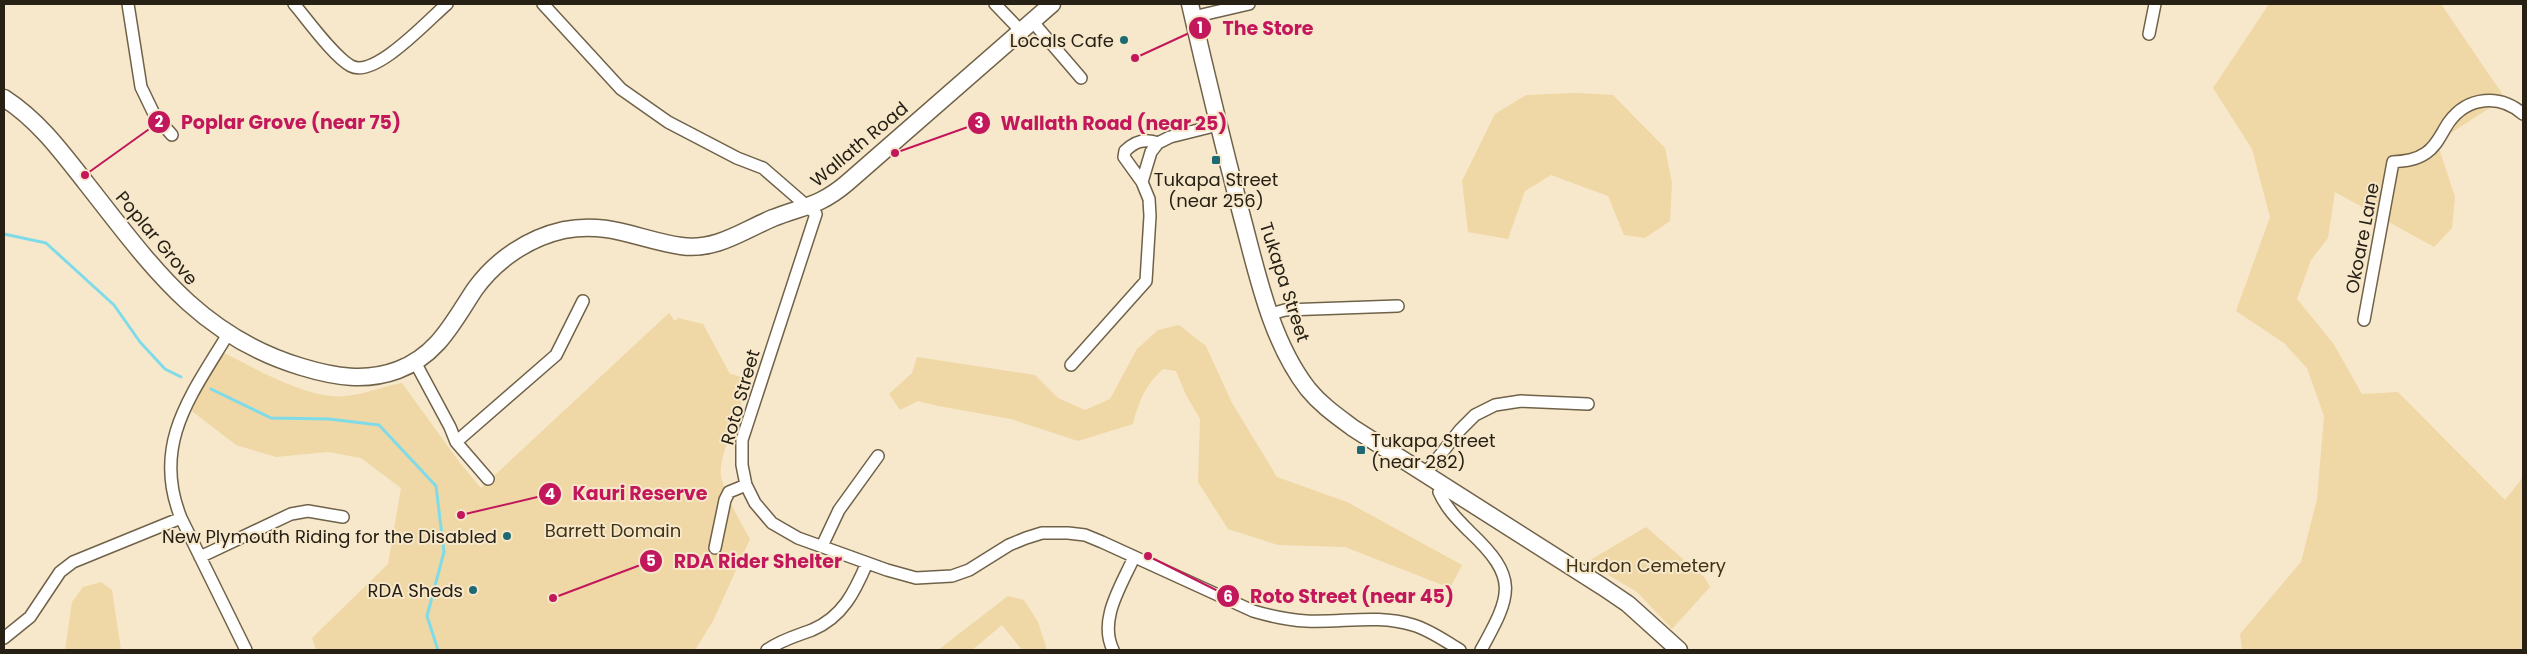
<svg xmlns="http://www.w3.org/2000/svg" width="2527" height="654" font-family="Poppins,sans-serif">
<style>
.green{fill:#efd7a6}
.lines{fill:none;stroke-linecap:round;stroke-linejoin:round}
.stream{stroke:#80dbe8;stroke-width:3}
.street-casing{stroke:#706249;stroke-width:14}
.secondary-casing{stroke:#706249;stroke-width:19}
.street{stroke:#fff;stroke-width:11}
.secondary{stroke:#fff;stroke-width:16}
.poi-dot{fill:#1e6972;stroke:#f7e8cb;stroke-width:2}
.labels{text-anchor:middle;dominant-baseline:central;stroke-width:4;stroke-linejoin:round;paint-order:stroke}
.poi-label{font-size:18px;fill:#262015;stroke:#f7e8cb;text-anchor:end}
.street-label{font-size:18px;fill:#262015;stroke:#f7e8cb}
.park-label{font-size:18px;fill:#403216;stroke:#f7e8cb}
.leader{fill:none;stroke:#c2185b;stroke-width:2}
.callout-dot{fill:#c2185b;stroke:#f7e8cb;stroke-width:2}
.mark-label{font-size:15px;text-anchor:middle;font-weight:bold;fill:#fff}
.callout-label{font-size:19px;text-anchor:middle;font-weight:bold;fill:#c2185b;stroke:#f7e8cb;stroke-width:4;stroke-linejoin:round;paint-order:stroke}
</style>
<rect width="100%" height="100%" fill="#f7e8cb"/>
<path class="green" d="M2269 4H2441L2505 98 2437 142 2455 197 2452 228 2434 247 2335 192 2328 238 2311 260 2297 299 2333 343 2362 394 2398 392 2505 500 2523 477V650H2242L2240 634 2301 562 2317 499 2324 416 2307 368 2284 343 2236 311 2270 217 2252 149 2213 88Z
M1576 93 1613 95 1665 148 1672 183 1670 221 1645 238 1624 235 1608 196 1551 175 1525 191 1508 239 1468 232 1462 181 1495 114 1526 95Z
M669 313 675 321 678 318 703 324 730 374 751 379C743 401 718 456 721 476 726 498 739 519 750 539L713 621 695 650H316L312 638 388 564 401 488 361 458 328 452 276 457 236 445 184 405 220 351C253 367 294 392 330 396 354 399 379 387 402 383L460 463 481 488Z
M1179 325 1206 346 1232 403 1277 477 1347 502 1462 565 1450 588 1345 547 1278 545 1228 529 1198 482 1200 419 1186 395 1176 371 1163 369C1146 384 1138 402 1133 424L1078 441 1011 419 938 406 918 401 900 410 889 394 912 373 917 357 1035 375 1058 398 1085 410 1110 399 1137 349 1158 330Z
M1646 527 1705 578 1710 587 1672 629 1637 592 1587 562Z
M101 582 112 590 121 650H65L72 602 83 587Z
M1008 596 1024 600 1038 622 1047 650H1022L1002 625 972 650H938Z"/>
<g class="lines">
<path class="stream" d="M4 234 46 243 114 305 140 342 165 369 181 377
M211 389 271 418 329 419 379 425 436 486 444 552 427 616 438 650"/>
<defs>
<path id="street" d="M128 4 141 87 155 116 172 135
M294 4C307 19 334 57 351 66 375 79 429 19 447 4
M543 4 621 89 668 122 737 158 763 168 816 214 742 440V465L746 485 755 503 772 523 798 538 887 570 916 578 952 576 969 570 1009 545 1026 538 1042 533H1068L1085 535 1102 542 1253 611C1270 616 1287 620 1306 621 1342 623 1377 614 1413 625 1430 630 1445 641 1460 650
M995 4 1020 30
M1193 17 1249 4
M1032 21 1081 78
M2149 34 2155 4
M1142 182 1124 157 1125 151C1135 141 1145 138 1158 143
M1271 314 1285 310 1398 306
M2364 320 2393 162C2405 161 2416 160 2426 153 2437 146 2442 132 2449 122 2468 96 2500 94 2523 114
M228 334C192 394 151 444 181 518L246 650
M415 362 450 427 456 442 488 479
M1071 365 1146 281 1150 216 1149 199 1142 182 1151 152 1158 143 1170 137 1218 125
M456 442 556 355 583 301
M1425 474 1460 430 1475 415 1495 405 1521 401 1588 404
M1443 486 1439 492C1446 508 1457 519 1469 531 1519 578 1512 594 1481 650
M822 546 839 510 878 456
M715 548 725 500 729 492 746 485
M200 557 291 514 308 511 343 517
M4 638 30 617 60 572 73 562 181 518
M767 650C781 640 796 636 812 630 843 617 855 591 867 563
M1113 650C1098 619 1122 585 1134 557"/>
<path id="secondary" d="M1190 4C1206 74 1223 144 1241 213 1257 272 1270 340 1308 389 1321 405 1337 416 1353 428L1603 587 1628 604 1679 650
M4 98C38 120 61 151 86 183 150 264 198 336 302 367 335 377 366 382 398 370 438 355 453 322 475 289 496 260 528 238 564 230 609 221 639 240 681 246 716 251 742 231 773 218 804 206 820 206 847 183L1052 4"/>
</defs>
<use href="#street" class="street-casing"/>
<use href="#secondary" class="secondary-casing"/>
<use href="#street" class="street"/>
<use href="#secondary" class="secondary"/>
</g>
<g class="poi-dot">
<circle cx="1124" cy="40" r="5"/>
<rect x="1211" y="155" width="10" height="10" rx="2.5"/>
<rect x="1356" y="445" width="10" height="10" rx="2.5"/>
<circle cx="507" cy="536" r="5"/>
<circle cx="473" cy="590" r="5"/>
</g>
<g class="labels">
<g class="poi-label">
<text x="1114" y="40">Locals Cafe</text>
<text x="1216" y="179" text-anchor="middle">Tukapa Street<tspan x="1216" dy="21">(near 256)</tspan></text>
<text x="1371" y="440" text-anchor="start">Tukapa Street<tspan x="1371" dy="21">(near 282)</tspan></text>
<text x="497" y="536">New Plymouth Riding for the Disabled</text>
<text x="463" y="590">RDA Sheds</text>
</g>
<g class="street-label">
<text transform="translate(859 144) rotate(-40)">Wallath Road</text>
<text transform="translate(157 238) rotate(50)">Poplar Grove</text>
<text transform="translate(2362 238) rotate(-79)">Okoare Lane</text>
<text transform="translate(1285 282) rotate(72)">Tukapa Street</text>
<text transform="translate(740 397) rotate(-74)">Roto Street</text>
</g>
<g class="park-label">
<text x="613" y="530">Barrett Domain</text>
<text x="1646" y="565">Hurdon Cemetery</text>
</g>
</g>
<path class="leader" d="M1135 58L1200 28M85 175L159 122M895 153L979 123M461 515L550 494M553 598L651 561M1148 556L1228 596"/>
<g class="callout-dot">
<circle cx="1135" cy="58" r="5"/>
<circle cx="85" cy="175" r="5"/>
<circle cx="895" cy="153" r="5"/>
<circle cx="461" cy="515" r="5"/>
<circle cx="553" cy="598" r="5"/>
<circle cx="1148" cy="556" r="5"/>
<circle cx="1200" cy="28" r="12"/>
<circle cx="159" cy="122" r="12"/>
<circle cx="979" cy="123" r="12"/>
<circle cx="550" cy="494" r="12"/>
<circle cx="651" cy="561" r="12"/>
<circle cx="1228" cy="596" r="12"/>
</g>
<g class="mark-label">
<text x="1200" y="33">1</text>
<text x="159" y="127">2</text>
<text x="979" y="128">3</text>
<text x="550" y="499">4</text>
<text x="651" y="566">5</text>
<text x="1228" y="602">6</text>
</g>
<g class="callout-label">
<text x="1268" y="35">The Store</text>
<text x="291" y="129">Poplar Grove (near 75)</text>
<text x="1114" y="130">Wallath Road (near 25)</text>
<text x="640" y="500">Kauri Reserve</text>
<text x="758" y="568">RDA Rider Shelter</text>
<text x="1352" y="603">Roto Street (near 45)</text>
</g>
<rect width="2527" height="654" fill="none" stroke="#262015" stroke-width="10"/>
</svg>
